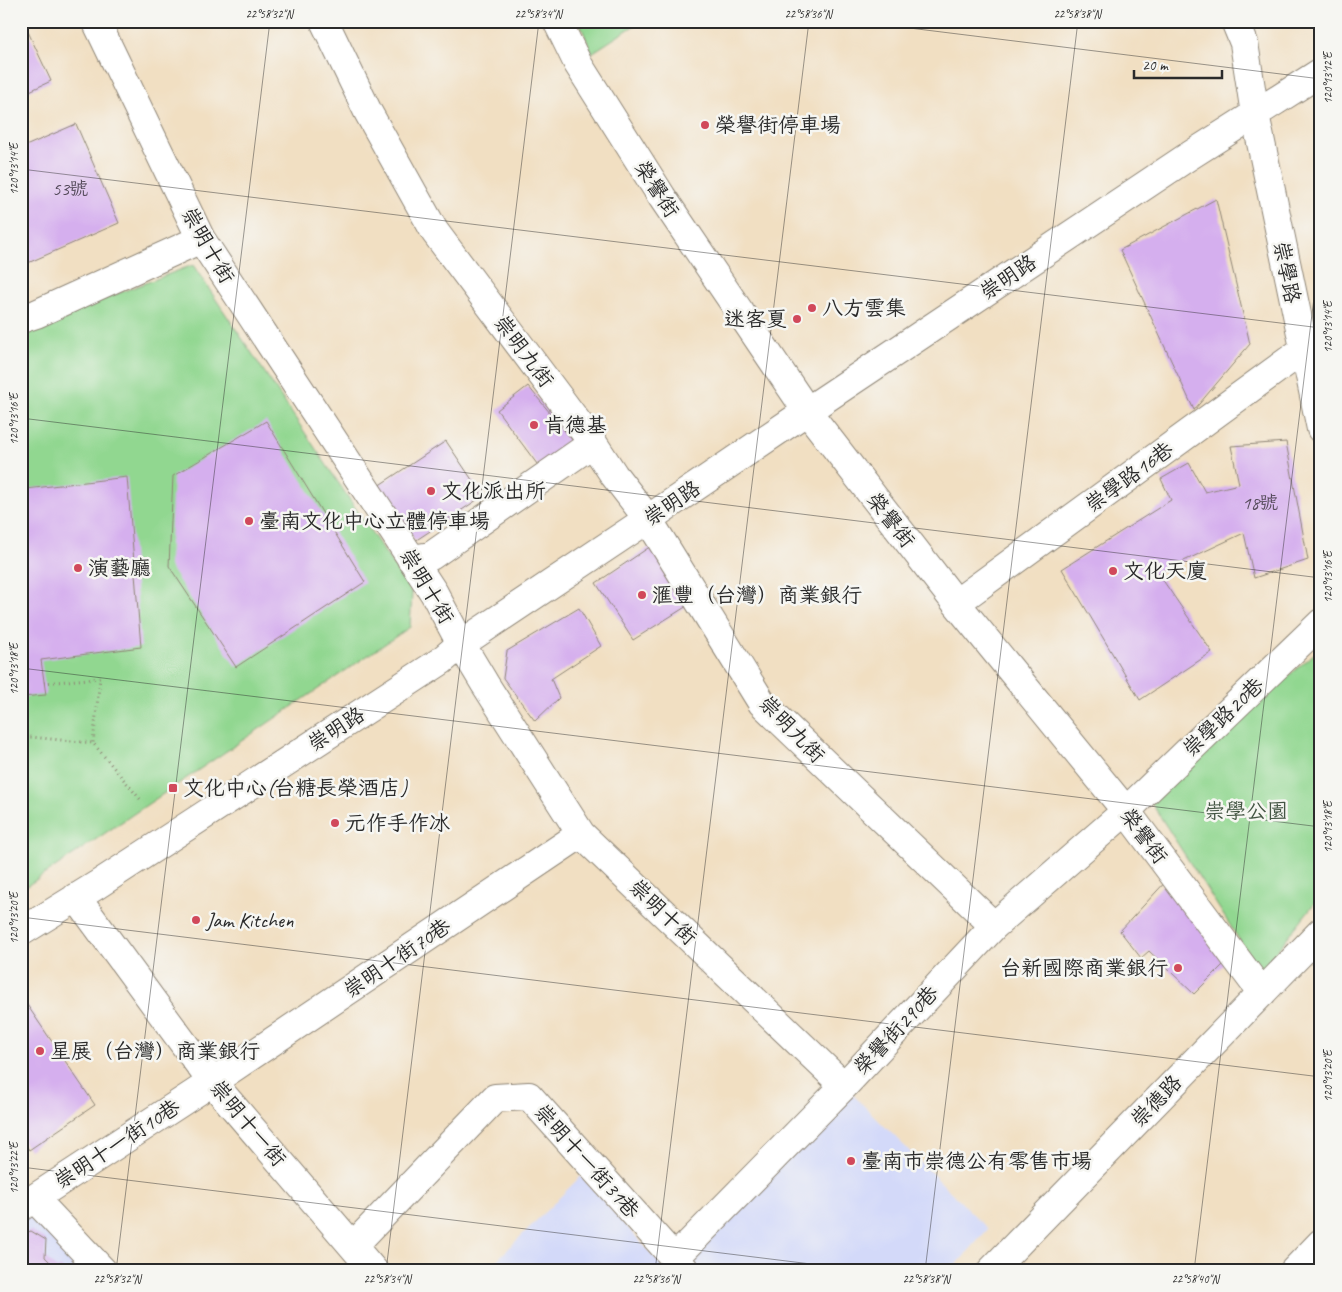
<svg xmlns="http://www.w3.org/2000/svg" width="1342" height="1292" font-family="Caveat,'LXGW WenKai TC',sans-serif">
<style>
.built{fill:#d3d9f9}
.green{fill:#91d790;stroke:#5e815e}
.building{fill:#d5afee}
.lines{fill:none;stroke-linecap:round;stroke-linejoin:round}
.minor-casing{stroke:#8e8576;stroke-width:30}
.path{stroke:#8e8576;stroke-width:3;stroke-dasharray:1 4;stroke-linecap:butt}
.minor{stroke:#fff;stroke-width:28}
.ticks{fill:none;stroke:#2b2b2b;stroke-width:1;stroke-opacity:0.45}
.poi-dot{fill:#d1495b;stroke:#f6f6f2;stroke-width:2}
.labels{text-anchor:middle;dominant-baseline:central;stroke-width:5;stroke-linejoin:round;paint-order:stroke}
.number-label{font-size:19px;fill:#564c5c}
.poi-label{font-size:21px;fill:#2b2b2b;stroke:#f6f6f2;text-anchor:start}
.street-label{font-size:21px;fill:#2b2b2b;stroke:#f6f6f2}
.park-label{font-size:21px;fill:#445644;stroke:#f6f6f2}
.neatline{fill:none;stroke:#2b2b2b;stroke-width:2}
.ticks-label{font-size:12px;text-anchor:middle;fill:#2b2b2b}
</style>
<rect width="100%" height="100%" fill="#f6f6f2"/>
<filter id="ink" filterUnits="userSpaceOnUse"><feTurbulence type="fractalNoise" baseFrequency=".02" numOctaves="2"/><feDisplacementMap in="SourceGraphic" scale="10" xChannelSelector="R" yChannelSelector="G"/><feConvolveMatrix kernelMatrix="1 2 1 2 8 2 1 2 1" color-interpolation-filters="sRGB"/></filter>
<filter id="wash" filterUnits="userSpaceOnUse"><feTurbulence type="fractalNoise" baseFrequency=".0096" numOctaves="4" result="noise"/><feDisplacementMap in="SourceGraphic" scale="20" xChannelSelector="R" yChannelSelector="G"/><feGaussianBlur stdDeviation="1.12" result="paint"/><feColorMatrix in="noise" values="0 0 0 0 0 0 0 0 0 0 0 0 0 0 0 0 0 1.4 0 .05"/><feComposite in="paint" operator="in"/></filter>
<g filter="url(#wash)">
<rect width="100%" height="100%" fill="#f1dfc2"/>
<path class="built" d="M851 1093 988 1229 951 1271H672Z
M581 1176 667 1271H486Z
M34 1208 94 1271H21V1216Z"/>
<path class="green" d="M579 21H641L592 53Z
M193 265 412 593 410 627 21 890V330Z
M1321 648V895L1260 972 1147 796Z"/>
<g id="blocks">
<path class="building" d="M21 21H23L51 81 21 95Z
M76 124 119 223 21 266V148Z
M1216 199 1250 344 1194 410 1120 250Z
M528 386 573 441 540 468 497 410Z
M266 421 365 582 236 667 169 566 173 476Z
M446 441 483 496 415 541 378 486Z
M1286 442 1308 560 1254 578 1244 533 1158 573 1212 652 1140 700 1062 569 1171 500 1161 479 1189 463 1205 492 1239 484 1231 446Z
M23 459 26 489 127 477 141 647 41 660 46 695 21 697V460Z
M654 544 687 606 633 640 596 583Z
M579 608 601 646 551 679 559 698 535 721 503 678 507 651Z
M1169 878 1225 963 1194 994 1149 951 1141 958 1120 931Z
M21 996 95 1105 29 1150 21 1138Z
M31 1231 46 1240 45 1257 57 1269 60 1267 64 1271H21V1234Z"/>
</g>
</g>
<g filter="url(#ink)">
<use href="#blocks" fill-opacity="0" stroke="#8e8576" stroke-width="1"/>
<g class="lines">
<defs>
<path id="minor" d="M96 21 201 239 434 593 461 644 485 684 581 834 844 1086
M324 21 368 112 435 232 593 443 614 475 648 519 762 703 994 926
M557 21 578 64 662 197 807 411 956 603 1126 811 1262 993
M1235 21 1244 43 1255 114 1321 429
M21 319 36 314 201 239
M411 559 431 556 593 443
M956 603 1303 350
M76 897 212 1082 374 1271
M21 932 97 885 441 661 461 644 648 519 807 411 1186 158 1321 72
M34 1198 103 1271
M21 1207 212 1082 581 834
M353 1246 495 1098 529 1096 686 1271
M674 1259 844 1086 994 926 1126 811 1321 623
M991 1271 1321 932
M1294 1271 1321 1243"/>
</defs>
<use href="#minor" class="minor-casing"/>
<path class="path" d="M44 683 100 678 93 743
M21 740 30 737 93 743 140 799"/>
<use href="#minor" class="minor"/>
</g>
</g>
<path class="ticks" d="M853 21 1321 79M21 169 1321 328M21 418 1321 578M21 668 1321 827M21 917 1321 1077M21 1167 868 1271M116 1271 270 21M386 1271 539 21M655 1271 809 21M925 1271 1078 21M1194 1271 1321 241"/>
<g class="poi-dot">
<circle cx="705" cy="125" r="5"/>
<circle cx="812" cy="308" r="5"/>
<circle cx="797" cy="319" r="5"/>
<circle cx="534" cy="425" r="5"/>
<circle cx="431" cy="491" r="5"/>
<circle cx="249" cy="521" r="5"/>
<circle cx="78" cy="568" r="5"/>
<circle cx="1113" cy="571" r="5"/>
<circle cx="642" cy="595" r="5"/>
<rect x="168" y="783" width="10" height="10" rx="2.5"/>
<circle cx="335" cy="823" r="5"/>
<circle cx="196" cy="920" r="5"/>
<circle cx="1178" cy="968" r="5"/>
<circle cx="40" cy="1051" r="5"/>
<circle cx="851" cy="1161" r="5"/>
</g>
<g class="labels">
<g class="number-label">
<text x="70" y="189">53號</text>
<text x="1260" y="503">18號</text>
</g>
<g class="poi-label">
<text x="715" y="125">榮譽街停車場</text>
<text x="822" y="308">八方雲集</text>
<text x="787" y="319" text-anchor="end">迷客夏</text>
<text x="544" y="425">肯德基</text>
<text x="441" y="491">文化派出所</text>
<text x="259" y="521">臺南文化中心立體停車場</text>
<text x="88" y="568">演藝廳</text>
<text x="1123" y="571">文化天廈</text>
<text x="652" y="595">滙豐（台灣）商業銀行</text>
<text x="183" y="788">文化中心(台糖長榮酒店)</text>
<text x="345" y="823">元作手作冰</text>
<text x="206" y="920">Jam Kitchen</text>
<text x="1168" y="968" text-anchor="end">台新國際商業銀行</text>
<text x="50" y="1051">星展（台灣）商業銀行</text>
<text x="861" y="1161">臺南市崇德公有零售市場</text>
</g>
<g class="street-label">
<text transform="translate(657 189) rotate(57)">榮譽街</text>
<text transform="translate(208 245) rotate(60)">崇明十街</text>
<text transform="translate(1287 272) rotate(79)">崇學路</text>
<text transform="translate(1008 277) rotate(-34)">崇明路</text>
<text transform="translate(524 351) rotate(53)">崇明九街</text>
<text transform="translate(1129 477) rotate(-36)">崇學路16巷</text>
<text transform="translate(672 503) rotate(-34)">崇明路</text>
<text transform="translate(891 520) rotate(52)">榮譽街</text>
<text transform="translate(427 586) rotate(59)">崇明十街</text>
<text transform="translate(1223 717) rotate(-44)">崇學路20巷</text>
<text transform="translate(336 729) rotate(-33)">崇明路</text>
<text transform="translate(792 729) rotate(46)">崇明九街</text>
<text transform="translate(1144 836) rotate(53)">榮譽街</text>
<text transform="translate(663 912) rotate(44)">崇明十街</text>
<text transform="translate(397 958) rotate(-34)">崇明十街70巷</text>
<text transform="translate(896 1030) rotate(-47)">榮譽街290巷</text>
<text transform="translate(1156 1101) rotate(-46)">崇德路</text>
<text transform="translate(248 1123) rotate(50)">崇明十一街</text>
<text transform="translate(117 1144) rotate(-33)">崇明十一街10巷</text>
<text transform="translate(587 1161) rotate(48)">崇明十一街31巷</text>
</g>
<g class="park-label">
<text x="1246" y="811">崇學公園</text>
</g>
</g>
<rect width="1342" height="1292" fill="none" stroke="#f6f6f2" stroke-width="55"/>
<path d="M1134 70v8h88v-8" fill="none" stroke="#2b2b2b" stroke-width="2.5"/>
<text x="1142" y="70" font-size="15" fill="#2b2b2b" stroke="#f6f6f2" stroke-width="4" paint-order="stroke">20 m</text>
<rect x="28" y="28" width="1286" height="1236" class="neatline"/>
<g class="ticks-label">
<text x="269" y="18">22°58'32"N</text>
<text x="538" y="18">22°58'34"N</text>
<text x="808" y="18">22°58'36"N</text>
<text x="1077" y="18">22°58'38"N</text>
<text transform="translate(1328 78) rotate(-90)" y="4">120°13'12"E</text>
<text transform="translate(14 169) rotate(-90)" y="4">120°13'14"E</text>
<text transform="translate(1328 327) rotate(-90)" y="4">120°13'14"E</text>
<text transform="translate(14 419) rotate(-90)" y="4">120°13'16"E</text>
<text transform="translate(1328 577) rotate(-90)" y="4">120°13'16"E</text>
<text transform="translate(14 669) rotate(-90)" y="4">120°13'18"E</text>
<text transform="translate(1328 827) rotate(-90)" y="4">120°13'18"E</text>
<text transform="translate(14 918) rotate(-90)" y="4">120°13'20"E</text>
<text transform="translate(1328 1076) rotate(-90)" y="4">120°13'20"E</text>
<text transform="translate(14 1168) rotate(-90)" y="4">120°13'22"E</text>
<text x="117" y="1283">22°58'32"N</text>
<text x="387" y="1283">22°58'34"N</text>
<text x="656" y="1283">22°58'36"N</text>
<text x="926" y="1283">22°58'38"N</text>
<text x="1195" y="1283">22°58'40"N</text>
</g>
</svg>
